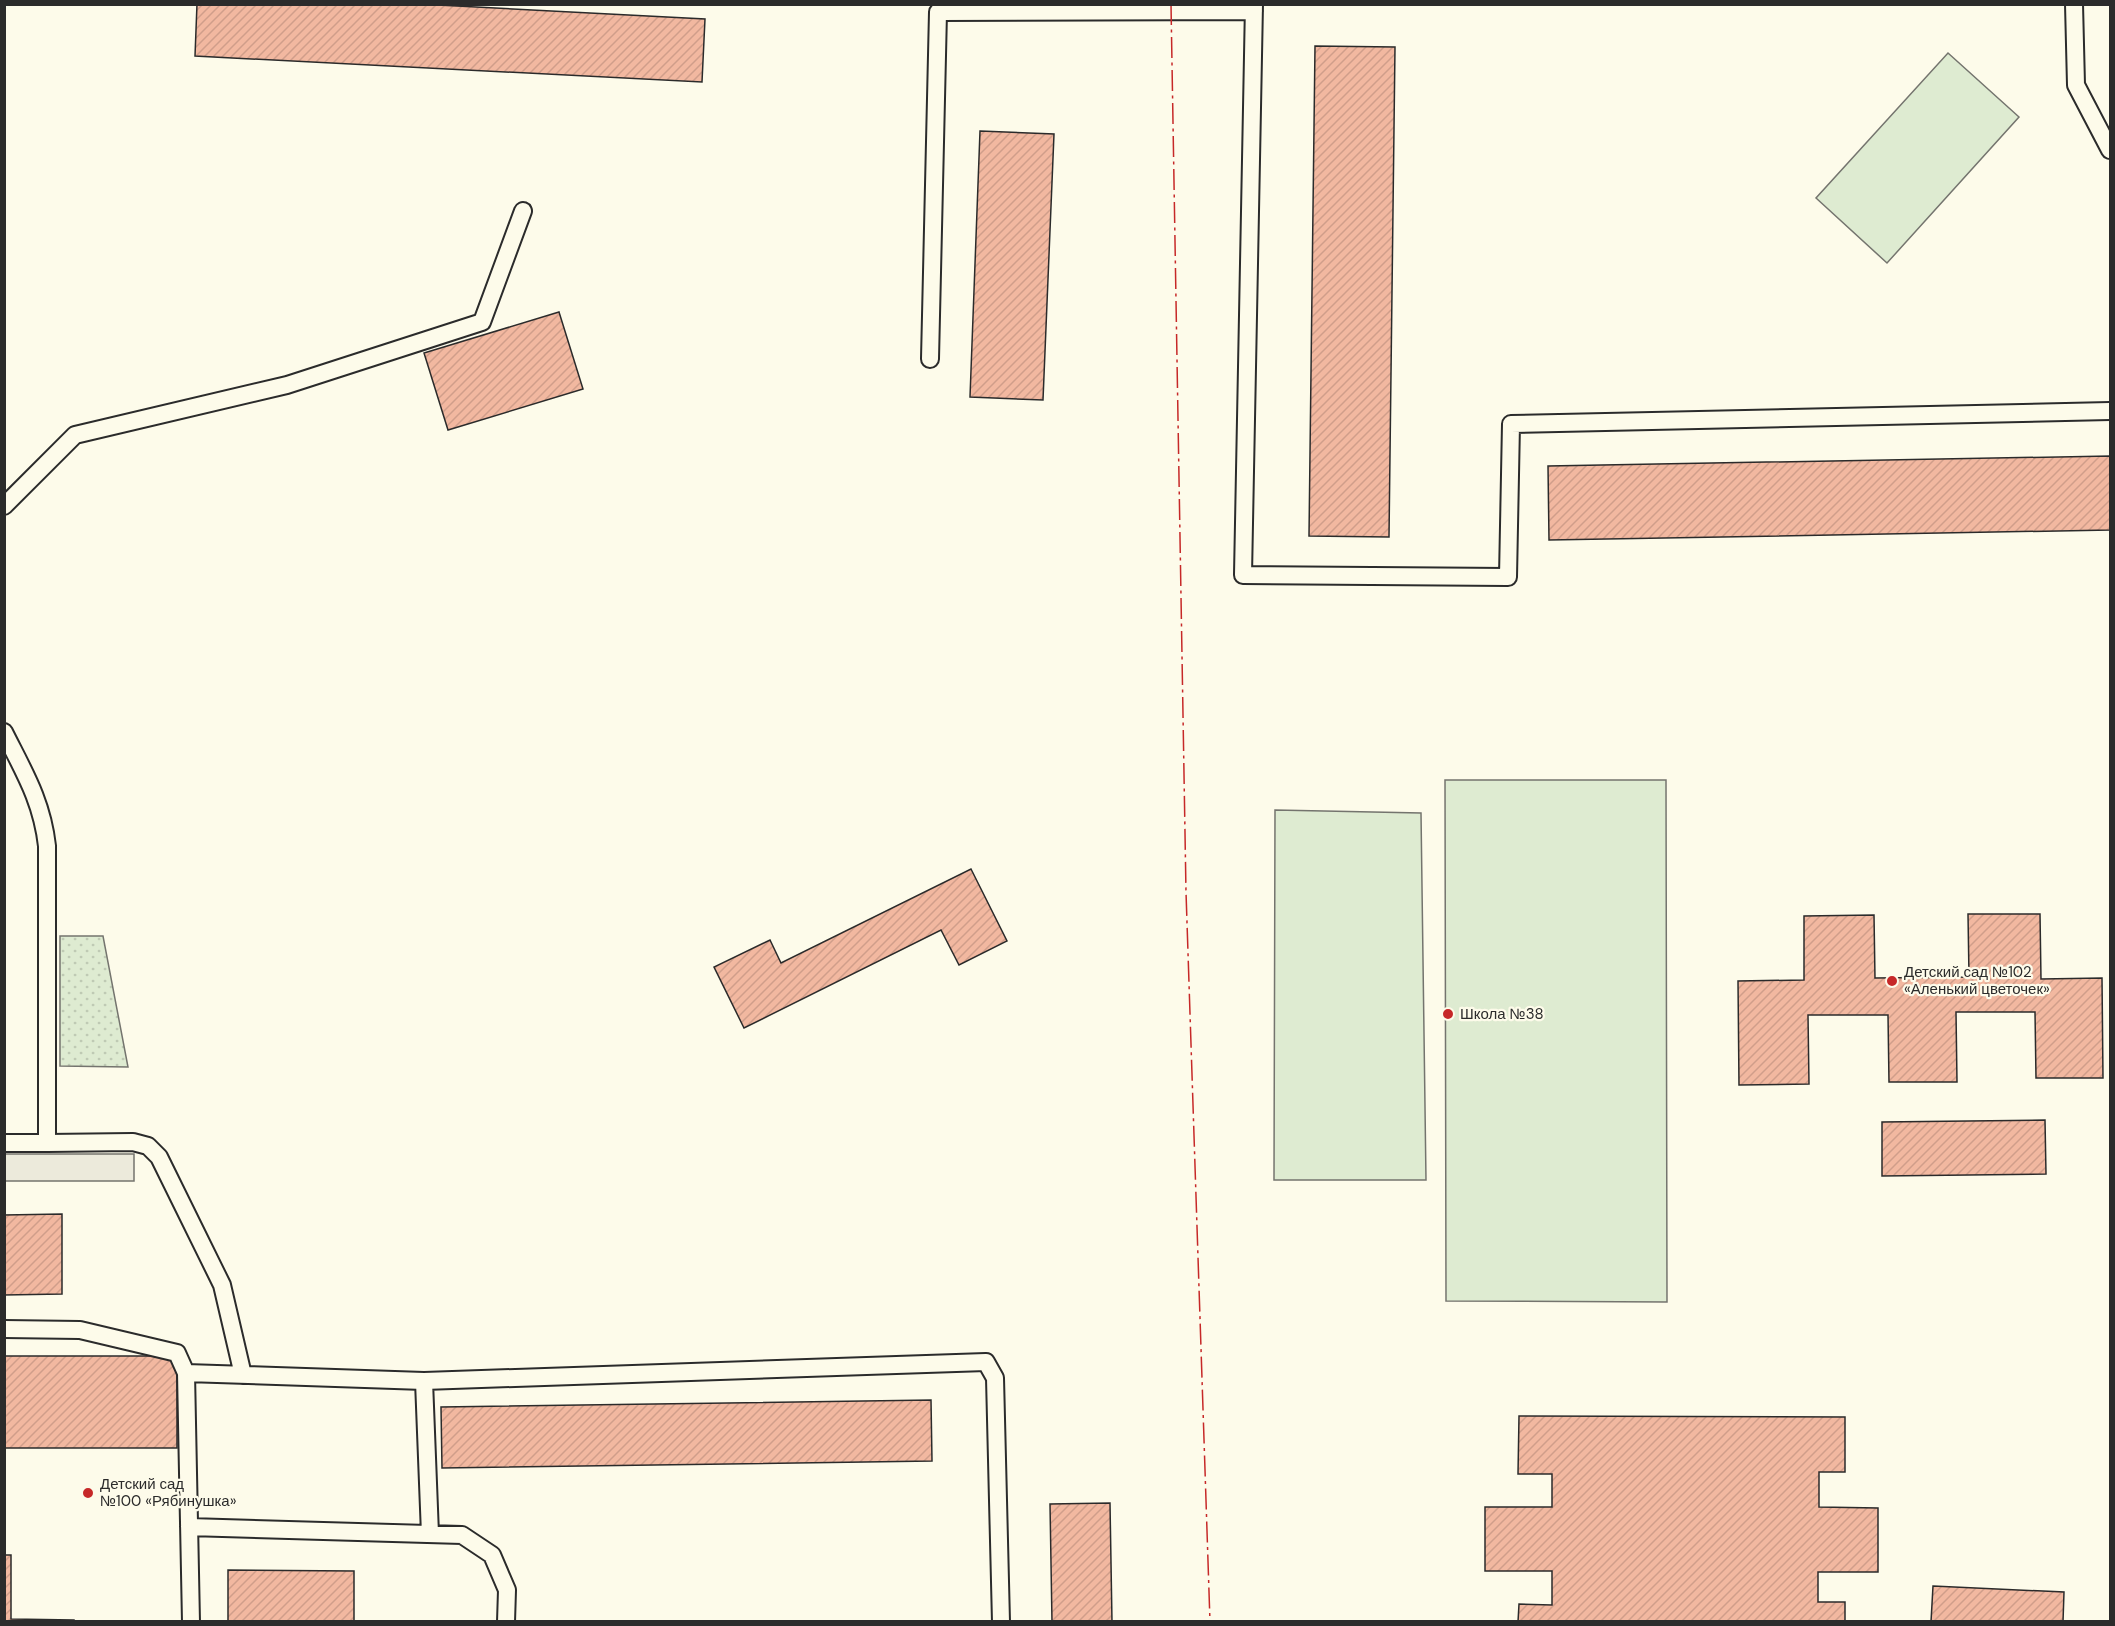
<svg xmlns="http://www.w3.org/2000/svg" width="2115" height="1626" font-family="'DM Sans',sans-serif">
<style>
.park{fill:url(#park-dots);stroke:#74746e;stroke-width:1.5}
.pitch{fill:#deebd1;stroke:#74746e;stroke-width:1.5}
.parking{fill:#eceadb;stroke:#74746e;stroke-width:1.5}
.building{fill:url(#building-hatch);stroke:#2b2b2b;stroke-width:1.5}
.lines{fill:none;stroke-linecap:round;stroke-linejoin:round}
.service-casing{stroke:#2b2b2b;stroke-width:20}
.service{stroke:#fdfbea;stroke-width:16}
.power{stroke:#c62828;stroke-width:1.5;stroke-dasharray:21 4.5 3 4.5;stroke-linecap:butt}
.poi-dot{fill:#c62828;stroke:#fdfbea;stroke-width:2}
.labels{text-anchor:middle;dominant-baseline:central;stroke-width:4.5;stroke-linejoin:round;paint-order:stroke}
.poi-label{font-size:15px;fill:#2b2b2b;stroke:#fdfbea;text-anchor:start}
</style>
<defs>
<pattern id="park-dots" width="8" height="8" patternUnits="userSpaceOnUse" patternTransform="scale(1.5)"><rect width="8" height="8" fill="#deebd1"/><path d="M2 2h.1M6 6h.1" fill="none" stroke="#bfcab4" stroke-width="1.8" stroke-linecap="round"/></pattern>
<pattern id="building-hatch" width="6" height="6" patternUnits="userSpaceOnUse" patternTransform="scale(1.5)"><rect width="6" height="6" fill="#f2b8a0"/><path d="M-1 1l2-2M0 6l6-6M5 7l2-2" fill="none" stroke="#d09e8a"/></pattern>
</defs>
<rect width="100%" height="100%" fill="#fdfbea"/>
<path class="park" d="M60 936H103L128 1067 60 1066Z"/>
<path class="pitch" d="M1948 53 2019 117 1887 263 1816 198Z
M1445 780H1666L1667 1302 1446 1301Z
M1275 810 1421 813 1426 1180H1274Z"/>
<path class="parking" d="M5 1154H134V1181H5Z"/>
<path class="building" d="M197 4H418L705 19 702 82 195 56Z
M1315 46 1395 47 1389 537 1309 536Z
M980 131 1054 134 1043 400 970 397Z
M559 312 583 389 448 430 424 353Z
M2110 456V530L1549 540 1548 466Z
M971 869 1007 941 959 965 941 930 744 1028 714 967 770 940 781 963Z
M1968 914H2040L2041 979 2102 978 2103 1078H2036L2035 1012H1956L1957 1082H1889L1888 1015H1808L1809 1084 1739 1085 1738 981 1804 980V916L1874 915 1875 978 1969 977Z
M2045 1120 2046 1174 1882 1176V1122Z
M62 1214V1294L4 1295V1215Z
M4 1356H177V1448H4Z
M931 1400 932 1461 442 1468 441 1407Z
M1519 1416 1845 1417V1472H1819V1507L1878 1508V1572H1818V1602H1845V1622H1518L1519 1604 1552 1605V1571H1485V1507H1552V1474H1518Z
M1110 1503 1112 1622H1052L1050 1504Z
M4 1555H11V1619L74 1620V1622H4Z
M228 1570 354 1571V1622H228Z
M1933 1586 2064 1592 2063 1622H1931Z"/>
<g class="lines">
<defs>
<path id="service" d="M1254 4 1243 575 1508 577 1511 424 2110 411
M2074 4 2076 85 2110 150
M930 359 938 12 1254 11
M4 506 75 435 287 385 482 322 523 211
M4 732C24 772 42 801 47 846V1143L133 1142 148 1146 159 1157 222 1285 243 1375
M4 1143H47
M4 1329 80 1330 177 1353 186 1373 191 1622
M186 1373 424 1381
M189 1527 462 1535 492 1555 507 1590 506 1622
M430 1534 424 1381 986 1362 995 1378 1001 1622"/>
</defs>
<use href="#service" class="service-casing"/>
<use href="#service" class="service"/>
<path class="power" d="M1171 4 1186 892 1210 1622"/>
</g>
<g class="poi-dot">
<circle cx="1892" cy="981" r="6"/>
<circle cx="1448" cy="1014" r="6"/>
<circle cx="88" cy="1493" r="6"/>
</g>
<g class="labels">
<g class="poi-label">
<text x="1904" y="972">Детский сад №102<tspan x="1904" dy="17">«Аленький цветочек»</tspan></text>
<text x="1460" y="1014">Школа №38</text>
<text x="100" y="1484">Детский сад<tspan x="100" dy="17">№100 «Рябинушка»</tspan></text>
</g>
</g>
<rect width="2115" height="1626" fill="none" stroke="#2b2b2b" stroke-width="12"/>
</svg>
